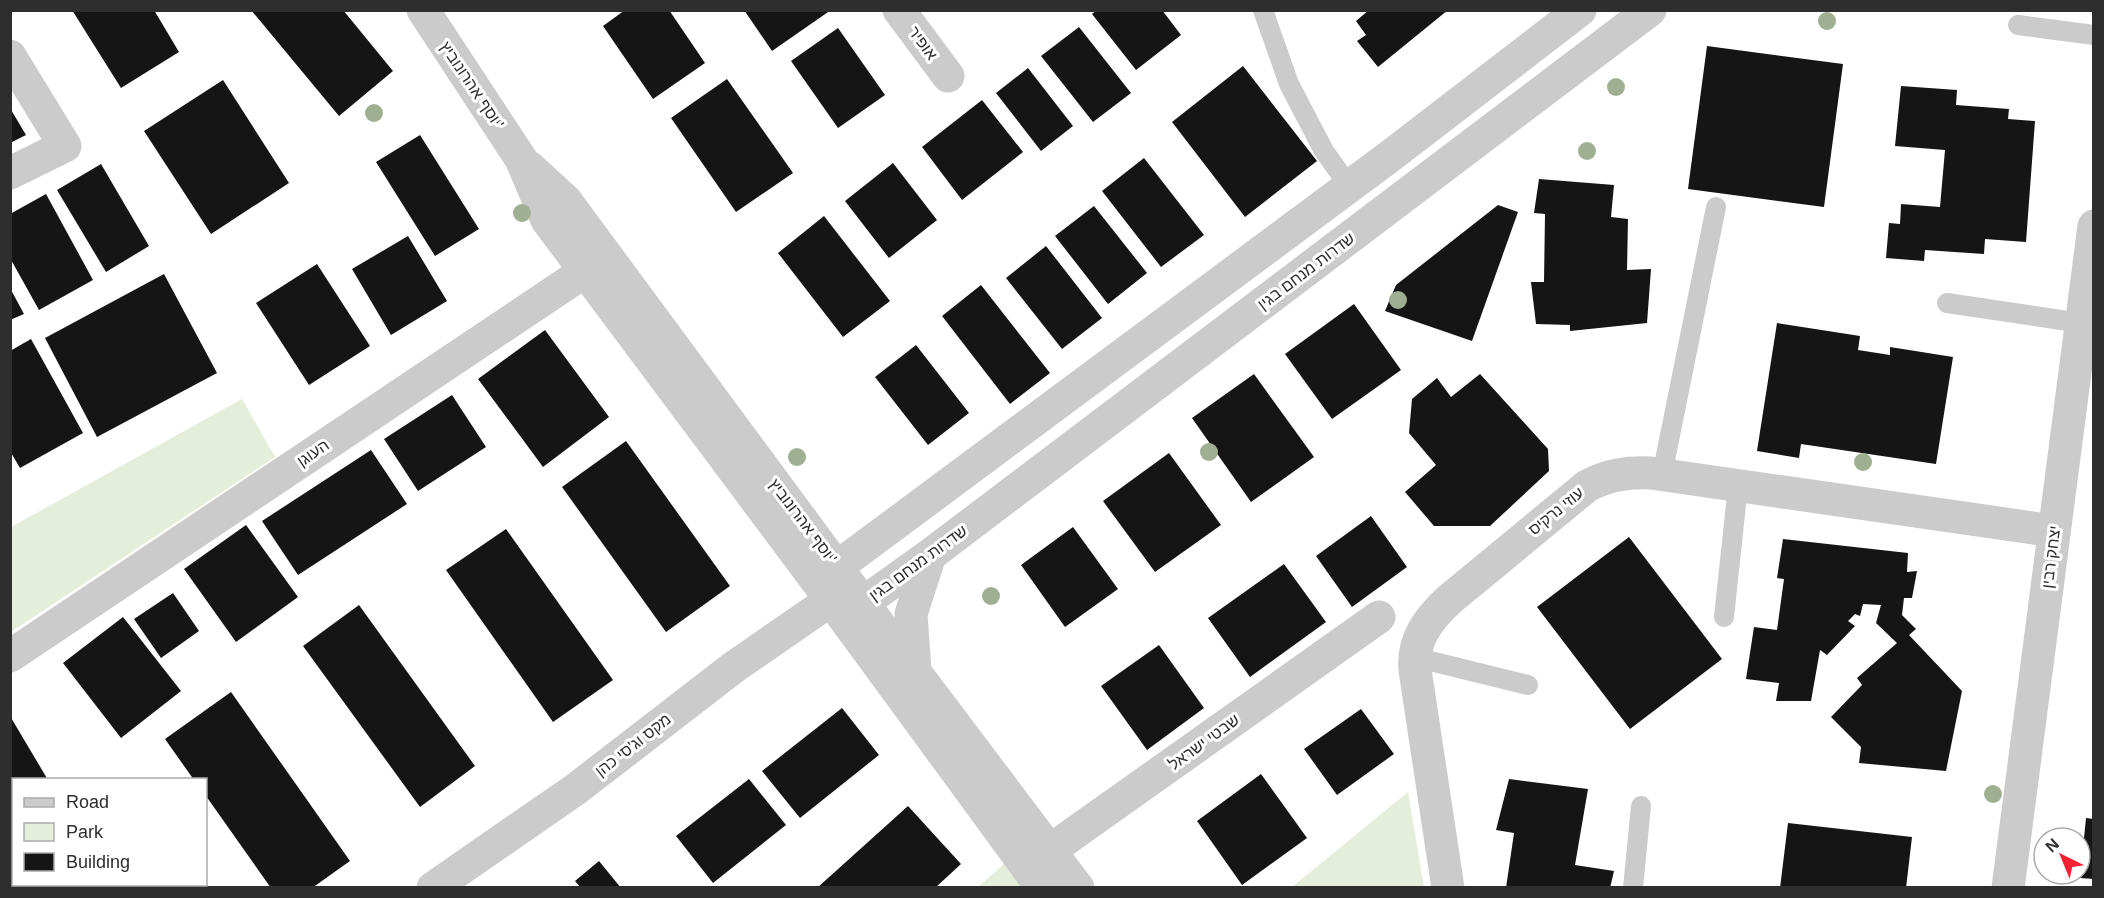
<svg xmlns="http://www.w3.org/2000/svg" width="2104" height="898" font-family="Arial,Heebo,sans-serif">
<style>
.green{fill:#e5eddb}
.building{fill:#151515}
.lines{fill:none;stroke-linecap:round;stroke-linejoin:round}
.service{stroke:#cbcbcb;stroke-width:20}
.minor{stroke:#cbcbcb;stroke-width:33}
.tertiary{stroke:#cbcbcb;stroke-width:33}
.tree{fill:#a0af92}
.labels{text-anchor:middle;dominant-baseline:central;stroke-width:6;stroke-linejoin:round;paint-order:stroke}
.street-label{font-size:16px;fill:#2e2e2e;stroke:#fff}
</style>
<rect width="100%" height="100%" fill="#fff"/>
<path class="green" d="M242 399 275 457 11 632V527Z
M1408 792 1424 887H1292Z
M1004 864 1022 887 977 888Z"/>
<path class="building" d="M72 10H154L179 52 121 88Z
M251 10H343L393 71 339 116Z
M625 10H669L705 63 653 99 603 26Z
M744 10H831L772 51Z
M1097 10H1162L1181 35 1136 70 1092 14Z
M1369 10H1448L1378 67 1357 41 1366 35 1356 21Z
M1079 27 1131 93 1093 122 1041 56Z
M838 28 885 95 838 128 791 61Z
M1707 46 1843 64 1824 207 1688 189Z
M1243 66 1317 161 1245 217 1172 122Z
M1028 68 1073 126 1041 151 996 93Z
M727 79 793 173 736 212 671 118Z
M223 80 289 183 211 234 144 131Z
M1901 86 1957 90 1956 105 2009 109 2008 119 2035 121 2026 242 1985 239 1984 254 1925 250 1924 261 1886 258 1889 223 1900 224 1901 204 1940 207 1945 150 1895 146Z
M982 100 1023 152 962 200 922 147Z
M10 108 26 135 10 143Z
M420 135 479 229 435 256 376 162Z
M1144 158 1204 235 1161 267 1102 191Z
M893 163 937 220 889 258 845 201Z
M101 164 149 246 106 272 57 190Z
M1539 179 1614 185 1611 217 1628 219 1627 270 1651 269 1647 323 1570 331V325L1536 324 1531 282H1544L1545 214 1534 213Z
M46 194 93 280 39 310 10 258V214Z
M1498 205 1518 212 1472 341 1385 311 1396 285Z
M1094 206 1147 273 1108 304 1055 236Z
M824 216 890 301 843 337 778 253Z
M408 236 447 301 391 335 352 269Z
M1046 246 1102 318 1062 349 1006 278Z
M317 264 370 346 309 385 256 303Z
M164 274 217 373 97 437 45 338Z
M981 285 1050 373 1010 404 942 316Z
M10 288 24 314 10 320Z
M1354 304 1401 370 1332 419 1285 354Z
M1777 323 1860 336 1858 350 1890 355V347L1953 357 1936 464 1801 444 1799 458 1757 451Z
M545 330 609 417 543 467 478 379Z
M31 339 83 433 20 468 10 451V351Z
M916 345 969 413 928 445 875 377Z
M1254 374 1314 457 1251 502 1192 418Z
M1480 374 1548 449 1549 471 1490 526H1434L1405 492 1436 465 1409 433 1412 399 1437 378 1451 397Z
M452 395 486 447 418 491 384 439Z
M626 441 730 586 666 632 562 487Z
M371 450 407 504 298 575 262 521Z
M1169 453 1221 525 1155 572 1103 501Z
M1371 516 1407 567 1352 607 1316 556Z
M246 525 298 597 236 642 184 569Z
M1073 527 1118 589 1065 627 1021 565Z
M506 529 613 680 553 722 446 570Z
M1629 537 1722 659 1630 729 1537 607Z
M1783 539 1908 553 1907 572 1917 571 1912 598H1904L1902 615 1916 629 1909 635 1962 691 1946 771 1859 763 1861 747 1831 717 1862 685 1857 678 1897 643 1876 623 1881 605 1863 604 1860 616 1855 614 1848 621 1855 626 1827 655 1820 650 1811 701H1776L1779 683 1746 679 1754 627 1777 630 1784 579 1777 578Z
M1284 564 1326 622 1250 677 1208 618Z
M173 593 199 631 161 658 134 619Z
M359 605 475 766 420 807 303 646Z
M123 617 181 691 121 738 63 663Z
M1159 645 1204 708 1147 750 1101 686Z
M231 692 350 861 312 888H271L206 796V780H194L165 739Z
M842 708 879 755 800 818 762 771Z
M1361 709 1394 754 1337 795 1304 749Z
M10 716 48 780H14V837L10 839Z
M1261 774 1307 838 1242 885 1197 821Z
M749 779 786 825 713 883 676 836Z
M1509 779 1588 789 1575 865 1614 871 1610 888H1506L1514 833 1496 830Z
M908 806 961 864 935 888H817Z
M2086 818 2094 819V879L2080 878Z
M1788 823 1912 837 1906 888H1780Z
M599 861 621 888H581L575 881Z"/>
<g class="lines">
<path class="service" d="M1263 10 1289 84 1324 151 1349 186
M2018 25 2094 35
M1947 303 2081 323
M1662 475 1716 207
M1724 617 1738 486
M1414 657 1528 685
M1633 888 1641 806"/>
<path class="minor" d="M899 10 948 76
M10 56 65 146 10 173
M10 656 584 272 614 276
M1028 866 1379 617
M1448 888 1415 670C1412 640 1429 618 1450 599L1587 486C1608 475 1627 472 1651 473L2054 531
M2008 888 2094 226"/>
<path class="tertiary" d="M423 10 521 159 547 220 831 600 1042 888
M529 167 566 201 863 603 1078 888
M831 600 863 603 930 555 1650 10
M831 600 837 567 1389 157 1580 10
M915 671 911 614 930 555
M433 888 576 789 734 667 831 600"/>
</g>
<g class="tree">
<circle cx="1827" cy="21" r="9"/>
<circle cx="1616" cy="87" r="9"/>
<circle cx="374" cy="113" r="9"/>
<circle cx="1587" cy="151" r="9"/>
<circle cx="522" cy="213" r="9"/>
<circle cx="1398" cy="300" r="9"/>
<circle cx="1209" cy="452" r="9"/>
<circle cx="797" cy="457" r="9"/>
<circle cx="1863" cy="462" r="9"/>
<circle cx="991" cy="596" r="9"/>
<circle cx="1993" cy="794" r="9"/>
</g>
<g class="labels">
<g class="street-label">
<text transform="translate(923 43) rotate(54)">אופיר</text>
<text transform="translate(472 85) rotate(56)">יוסף אהרונוביץ'</text>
<text transform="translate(1306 271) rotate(-37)">שדרות מנחם בגין</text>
<text transform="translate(313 453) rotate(-34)">העוגן</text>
<text transform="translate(1556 511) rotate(-39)">עוזי נרקיס</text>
<text transform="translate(803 521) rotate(53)">יוסף אהרונוביץ'</text>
<text transform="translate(2051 557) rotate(-83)">יצחק רבין</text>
<text transform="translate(918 563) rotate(-36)">שדרות מנחם בגין</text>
<text transform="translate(1204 742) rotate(-36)">שבטי ישראל</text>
<text transform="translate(633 745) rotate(-38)">מקס וג'סי כהן</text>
</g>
</g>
<rect width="2104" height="898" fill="none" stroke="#2e2e2e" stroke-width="24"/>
<rect x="12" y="778" width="195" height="108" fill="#ffffff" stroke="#ababab" stroke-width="1.5"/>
<rect x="24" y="798" width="30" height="9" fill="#cbcbcb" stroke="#ababab" stroke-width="1.5"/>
<text x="66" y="808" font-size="18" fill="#2e2e2e">Road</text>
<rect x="24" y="823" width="30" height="18" fill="#e5eddb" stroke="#ababab" stroke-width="1.5"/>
<text x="66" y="838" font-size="18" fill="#2e2e2e">Park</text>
<rect x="24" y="853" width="30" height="18" fill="#151515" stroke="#ababab" stroke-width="1.5"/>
<text x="66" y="868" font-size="18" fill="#2e2e2e">Building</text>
<g transform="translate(2062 856) rotate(317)"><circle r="28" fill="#ffffff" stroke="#ababab" stroke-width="1.5"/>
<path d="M0-4.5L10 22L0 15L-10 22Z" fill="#f42234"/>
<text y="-9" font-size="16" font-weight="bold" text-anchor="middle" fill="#2e2e2e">N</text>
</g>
</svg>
